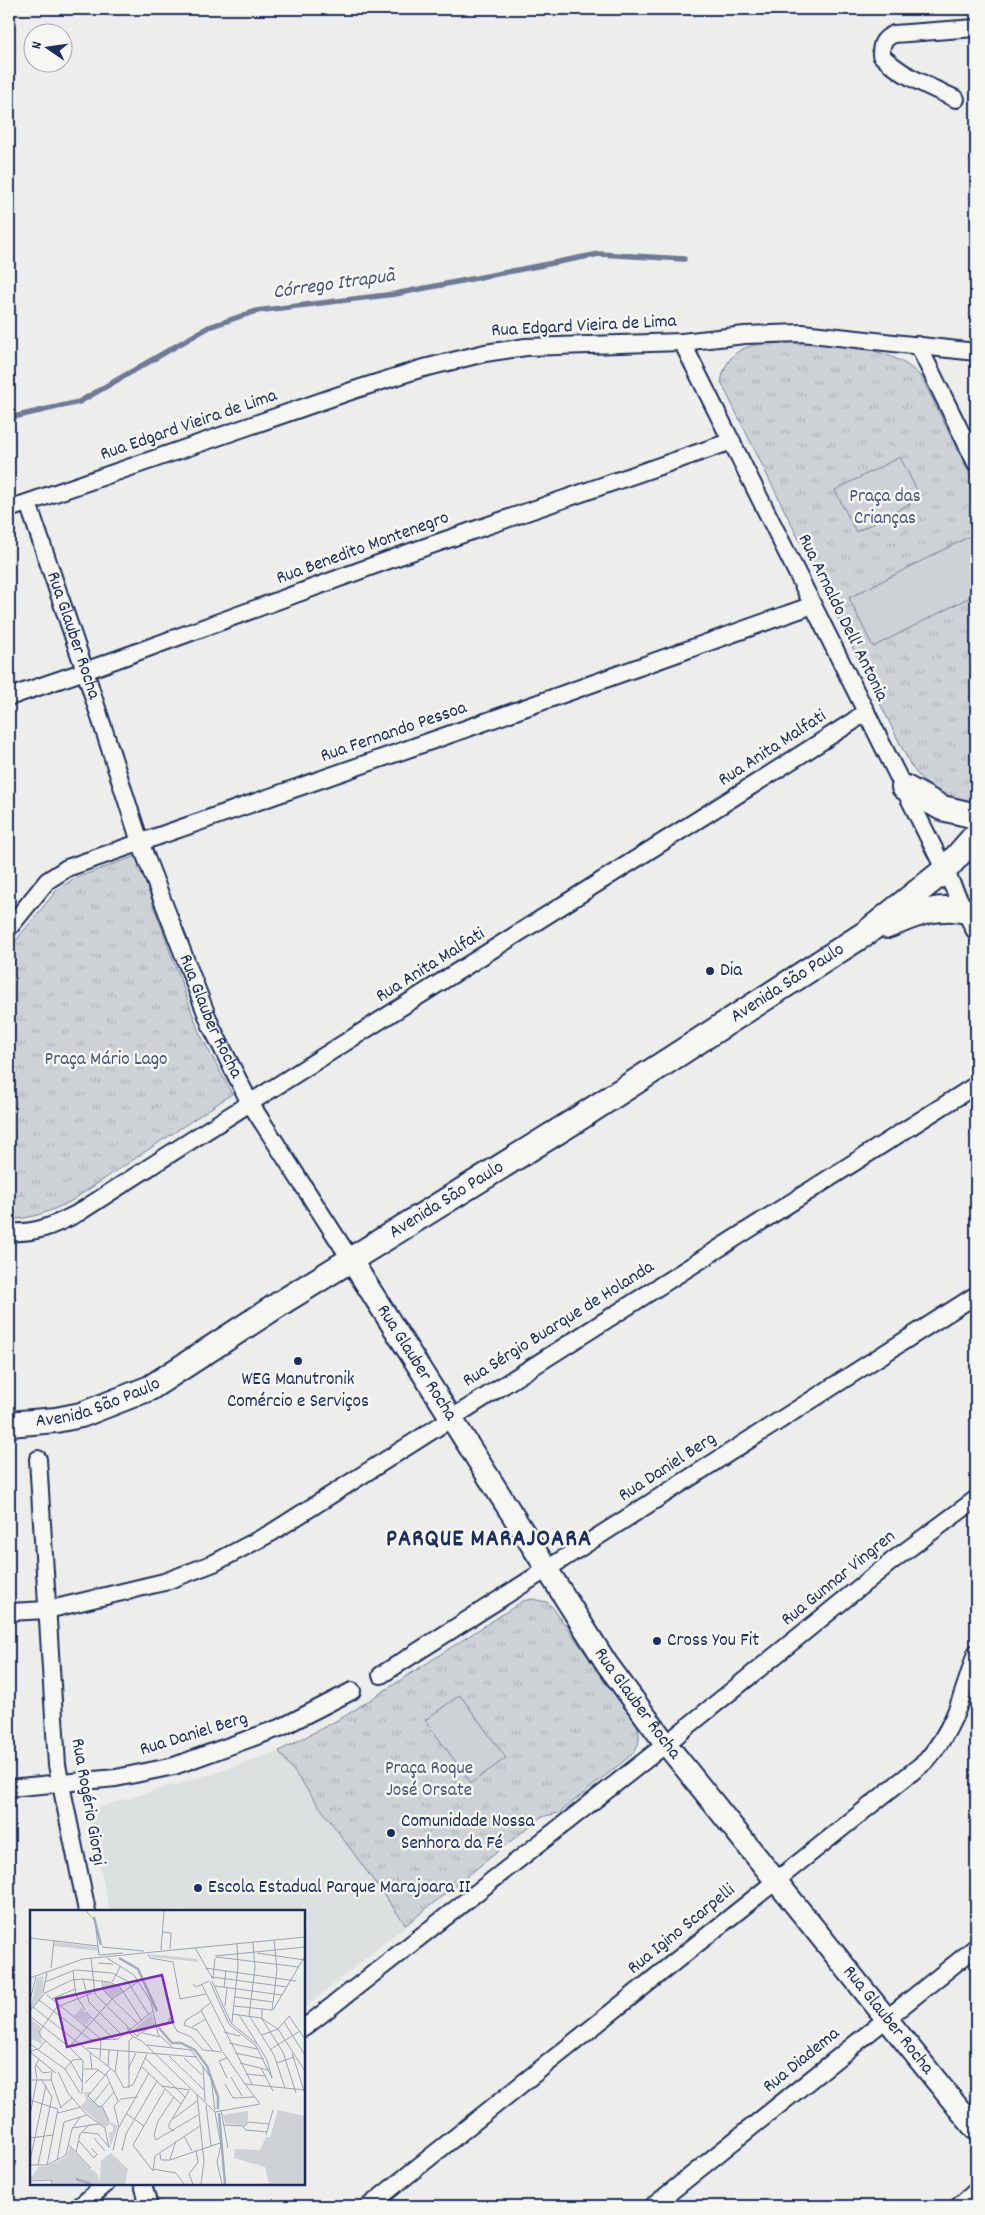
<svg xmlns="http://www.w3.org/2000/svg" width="985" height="2215" font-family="Dekko,sans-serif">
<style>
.built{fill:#dde0e1}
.grass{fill:url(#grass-tufts);stroke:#74809a}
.pitch{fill:#ced2d7;stroke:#74809a}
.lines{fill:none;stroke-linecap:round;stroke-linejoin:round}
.stream{stroke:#6e7a96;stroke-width:5.5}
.minor-casing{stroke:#1b2f5e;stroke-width:20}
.tertiary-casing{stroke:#1b2f5e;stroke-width:25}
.secondary-casing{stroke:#1b2f5e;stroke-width:28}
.minor{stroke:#f6f6f2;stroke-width:16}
.tertiary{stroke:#f6f6f2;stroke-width:21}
.secondary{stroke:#f6f6f2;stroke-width:24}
.poi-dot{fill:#1b2f5e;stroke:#f6f6f2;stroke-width:2}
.labels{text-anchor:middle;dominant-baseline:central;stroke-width:5;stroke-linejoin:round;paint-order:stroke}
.street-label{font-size:19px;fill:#1b2f5e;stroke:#f6f6f2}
.park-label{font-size:19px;fill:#48587c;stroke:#f6f6f2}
.poi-label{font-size:19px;fill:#1b2f5e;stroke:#f6f6f2;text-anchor:start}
.water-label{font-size:20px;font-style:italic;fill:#44547a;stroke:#f6f6f2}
.district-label{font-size:24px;font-weight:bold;letter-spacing:1px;fill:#1b2f5e;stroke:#f6f6f2}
.inset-river{fill:none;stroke:#a5acbc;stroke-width:2.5}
.inset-road{fill:none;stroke:#99a2b3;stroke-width:1}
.view{fill:#7b2cbf;fill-opacity:0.15;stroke:#7b2cbf;stroke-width:2.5}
.inset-edge{fill:none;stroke:#1b2f5e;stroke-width:2.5}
</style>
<defs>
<pattern id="grass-tufts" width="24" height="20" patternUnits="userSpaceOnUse" patternTransform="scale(1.25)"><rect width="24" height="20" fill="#ced2d7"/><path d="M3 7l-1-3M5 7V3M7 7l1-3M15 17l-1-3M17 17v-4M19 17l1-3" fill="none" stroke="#b0b5bb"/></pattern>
</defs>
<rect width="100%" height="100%" fill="#edeeec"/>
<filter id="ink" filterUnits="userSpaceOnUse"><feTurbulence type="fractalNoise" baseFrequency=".02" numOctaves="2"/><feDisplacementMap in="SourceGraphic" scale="10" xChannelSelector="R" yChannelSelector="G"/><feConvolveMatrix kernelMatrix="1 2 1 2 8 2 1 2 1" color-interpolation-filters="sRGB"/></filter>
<g filter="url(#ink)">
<path class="built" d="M279 1751 406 1925 304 2009V1911H110L88 1816 95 1808 221 1771Z"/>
<path class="grass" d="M771 342C818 344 889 340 922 378L976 487V804C946 797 927 791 910 764L721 382C727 351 743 346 771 342Z
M136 856 199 1032 232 1094 71 1201C50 1212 33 1218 9 1220V949L56 891 73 879Z
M532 1599 547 1602 553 1608 637 1725C641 1738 640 1746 630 1756L559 1813 541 1817 406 1925 279 1751 345 1716 523 1601Z"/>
<path class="pitch" d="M900 457 921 498 856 532 835 490Z
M976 533V594L873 647 849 598Z
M460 1695 506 1758 471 1783 425 1720Z"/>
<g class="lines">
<path class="stream" d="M9 418 79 402 209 327 256 311 395 294 599 254 684 259"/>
<defs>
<g id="minor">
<path d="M956 99C931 87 901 76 881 55 881 44 883 39 894 34L976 28"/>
<path d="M682 342 976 933"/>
<path d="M918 345 976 463"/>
<path id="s1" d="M28 503 85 671 140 842 211 1026 250 1103 351 1260"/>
<path d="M9 509 354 390 420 369 485 353 526 347 682 342 745 335 802 333 976 352"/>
<path d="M9 697 85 671 408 553 732 441"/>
<path d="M9 928 47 881 67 868 468 728 813 605"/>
<path d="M9 1232C36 1234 55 1225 78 1213 335 1047 595 886 852 722L866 711"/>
<path d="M38 1459 57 1765 87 1911"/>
<path d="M9 1612 47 1610 164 1582 214 1563 271 1533 976 1085"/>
<path d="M381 1675 976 1295"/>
<path d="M9 1788 116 1778 174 1766 282 1727 352 1691"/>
<path d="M304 2028 666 1744 892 1561 976 1499"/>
<path d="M143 2184 149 2206"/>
<path d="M80 2206 106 2184"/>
<path d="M369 2206 926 1761C955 1728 963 1693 976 1653"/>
<path d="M653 2206 976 1947"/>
<path d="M959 2206 976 2191"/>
</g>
<g id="tertiary">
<path id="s2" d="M351 1260 607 1664 666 1744 976 2130"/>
</g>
<g id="secondary">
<path d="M904 787 942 808 976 816"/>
<path d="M887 926C905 919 925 909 945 909 956 908 965 912 976 911"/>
<path id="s3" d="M9 1424 56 1420 81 1415 150 1388 284 1301 573 1122 866 933 945 870 976 835"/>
</g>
</defs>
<use href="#minor" class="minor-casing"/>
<use href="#tertiary" class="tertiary-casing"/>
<use href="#secondary" class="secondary-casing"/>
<use href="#minor" class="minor"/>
<use href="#tertiary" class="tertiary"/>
<use href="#secondary" class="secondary"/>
</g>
</g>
<g class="poi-dot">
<circle cx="710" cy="971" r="5"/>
<circle cx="298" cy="1361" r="5"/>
<circle cx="657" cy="1641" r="5"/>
<circle cx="391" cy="1833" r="5"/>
<circle cx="198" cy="1888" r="5"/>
</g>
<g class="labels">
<g class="street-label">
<text transform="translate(584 327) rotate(-3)">Rua Edgard Vieira de Lima</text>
<text transform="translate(189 426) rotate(-19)">Rua Edgard Vieira de Lima</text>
<text transform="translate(363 549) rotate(-20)">Rua Benedito Montenegro</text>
<text transform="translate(842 618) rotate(64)">Rua Arnaldo Dell' Antonia</text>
<text stroke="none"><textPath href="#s1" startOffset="140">Rua Glauber Rocha</textPath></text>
<text transform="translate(394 733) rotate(-19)">Rua Fernando Pessoa</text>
<text transform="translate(773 749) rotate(-33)">Rua Anita Malfati</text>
<text transform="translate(431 966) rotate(-32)">Rua Anita Malfati</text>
<text stroke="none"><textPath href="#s3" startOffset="902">Avenida São Paulo</textPath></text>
<text stroke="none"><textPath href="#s1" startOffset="545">Rua Glauber Rocha</textPath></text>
<text stroke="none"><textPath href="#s3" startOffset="498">Avenida São Paulo</textPath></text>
<text transform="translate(559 1325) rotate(-32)">Rua Sérgio Buarque de Holanda</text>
<text stroke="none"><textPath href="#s2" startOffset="122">Rua Glauber Rocha</textPath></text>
<text stroke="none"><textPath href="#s3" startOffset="92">Avenida São Paulo</textPath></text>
<text transform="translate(668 1468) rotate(-33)">Rua Daniel Berg</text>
<text transform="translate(839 1579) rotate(-39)">Rua Gunnar Vingren</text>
<text stroke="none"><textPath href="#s2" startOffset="528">Rua Glauber Rocha</textPath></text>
<text transform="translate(194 1735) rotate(-17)">Rua Daniel Berg</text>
<text transform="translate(87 1802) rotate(80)">Rua Rogério Giorgi</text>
<text transform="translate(682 1930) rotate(-39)">Rua Igino Scarpelli</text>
<text stroke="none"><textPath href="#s2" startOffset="932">Rua Glauber Rocha</textPath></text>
<text transform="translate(802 2061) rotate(-39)">Rua Diadema</text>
</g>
<g class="park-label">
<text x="885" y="497">Praça das<tspan x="885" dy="22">Crianças</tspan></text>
<text x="106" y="1060">Praça Mário Lago</text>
<text x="429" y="1769">Praça Roque<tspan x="429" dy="22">José Orsate</tspan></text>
</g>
<g class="poi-label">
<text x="720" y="971">Dia</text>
<text x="298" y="1380" text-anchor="middle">WEG Manutronik<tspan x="298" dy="22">Comércio e Serviços</tspan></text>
<text x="667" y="1641">Cross You Fit</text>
<text x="401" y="1822">Comunidade Nossa<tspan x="401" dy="22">Senhora da Fé</tspan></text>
<text x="208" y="1888">Escola Estadual Parque Marajoara II</text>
</g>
<g class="water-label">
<text transform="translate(334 285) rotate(-8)">Córrego Itrapuã</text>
</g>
<g class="district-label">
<text x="489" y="1540">PARQUE MARAJOARA</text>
</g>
</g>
<g transform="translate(30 1910)">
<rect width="275" height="275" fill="#edeeec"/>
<path d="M25 32 67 37 68 41 24 36ZM120 44 167 49 168 52 121 47ZM74 71 90 77 93 81 82 88 74 81ZM51 98 61 108 56 115 44 106ZM122 104 124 113 108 124 105 118ZM0 108 10 116 12 134 0 128ZM54 182H60L58 188 73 198 79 211 88 216 80 238 79 223 83 221V217L80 214 75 218 51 197 56 190ZM40 237 61 259 55 274H23L20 269 0 270 8 257 17 256 36 247Z" fill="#ced2d7"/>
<path d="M248 200 275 206V274H230L239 273 235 257 204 248 205 239 230 240 236 227H240ZM218 201V212L213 216 195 213 193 205ZM81 243 98 259 95 274H57L51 270 56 258 65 261 70 270 71 251Z" fill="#ced2d7"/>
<path d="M14 66 12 86 0 100 7 68Z" fill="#ced2d7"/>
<path class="inset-river" d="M64 7 71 35M89 48 108 59 127 101M129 118 142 133H151L165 140 177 156 188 187V199M189 203 195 274M46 269 61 274"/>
<path class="inset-road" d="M56 1 65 11 69 45M133 22 141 23 140 39M0 28 68 36M72 37 114 41M165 38 183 69M131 40 134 1M227 43 275 50M118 44 120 48 143 52 150 89 176 84M69 45 93 43M185 46 275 37M186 47 269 57M61 48 65 84 108 127M77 48 104 65 121 92 128 124 142 137M68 53 83 54M21 58 24 31M175 58 266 71M43 61 46 85 55 100M182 67 257 77M0 68 53 49 275 27M183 68 185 48M53 69 59 92 93 126M72 71 74 81 108 114M15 72 45 60 82 63 97 71 119 105M82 72 90 57M180 72 199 114 226 136 242 168 237 150 228 135 201 113 182 71M163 74 166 77 179 71M172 75 222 174M185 76 252 85M194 78 196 60M13 83 17 63M17 85 71 129 70 149M205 87 243 92M22 89 45 79M0 90 6 67M9 90 61 130 88 129 123 101M180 93 171 100 192 141M195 96 197 78M204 96 242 100M3 97 85 162 94 178 103 175 117 144M232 99V109L253 142 266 183M242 100 247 60 244 30M243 100 275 46M0 101 15 83 42 70 53 69 79 72 90 77 112 111M171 101 156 110 154 115 167 120 183 141M56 102 85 130M202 104 231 108 248 119 275 161M209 105 227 133M0 106 38 136M219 106 225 58 223 33M220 107 244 145 255 178M138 112 140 108 147 121 161 127 173 140 192 142M202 112 208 56 207 34M254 112 275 145M97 117 101 125 113 132 185 202M162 117 176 109M194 122 210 126M113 123 130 127M232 125 248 119 259 106 275 129M107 126 126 113M199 133 227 139M0 134 35 159 50 183M117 135 161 140 181 168 185 200M57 138 167 147M241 139 270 121M0 141 9 139 15 131M0 142 26 163M193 142 215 174M60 143 62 159M205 143 234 149M262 143 275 184M139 146 174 180M115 148 155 187M154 148 172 165M197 148 189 151 197 168M210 153 238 160M247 153 264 147M6 155 13 163 20 162M78 156 79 140M173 156 175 191M112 157 151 194M231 158 243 181M35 159 43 150 52 149M54 159H67L75 165M98 159 106 143M22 160 21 169 31 198M28 162 38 183M85 162 88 141M76 164 88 191M216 164 235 166M201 167 212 186M0 170H22M52 172 41 152 11 127 9 122 27 97 62 83M55 173 68 160M195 174 203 188 224 187M215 174 275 180M215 174 230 194M132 176 160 180M99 178V131L103 127M38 183 57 205 75 218 79 238M52 184 53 151 39 137 82 89 108 72M167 185 174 251 171 274M144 187 128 211 124 225 126 230 168 205M0 190 28 199M64 192 80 172M176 195 181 236M72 196 84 182M30 198 42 188M191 200 198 238M185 202 191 235 187 252 192 274M185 202 230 194M28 203 51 197M97 204 114 216M0 205 7 169 5 157 9 149M143 209 167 191M79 211 72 196 69 197 58 186 81 158M194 215 213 216M89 217 84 196 91 189 108 187M42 218 69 214M144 221 139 218V214L159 181M52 222 68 224 79 237M237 222 216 220 213 217 219 212 239 214M236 225 243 200M154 226 162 241M0 228 23 225M64 228 75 241M49 231 64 248 67 244 61 238M39 235 61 258M83 240 88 219 119 163M92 241 96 224 127 171M46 242 50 224 60 214M130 244 131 250H140L190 233M140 249 146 231M27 250 34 212 57 205M0 251 16 175M0 255H17L36 245 42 219 50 207M8 255 22 187 11 169M17 255 28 199M123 259 146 263 154 274M123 261 103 235 135 179M123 261 125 246 170 216M0 271 21 270 22 274M163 274 159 264 168 252 166 240"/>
<path class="view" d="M132 65 143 112 37 137 26 89Z"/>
<rect width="275" height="275" class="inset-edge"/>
</g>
<rect width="985" height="2215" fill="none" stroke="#f6f6f2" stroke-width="30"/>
<rect x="15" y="15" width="955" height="2185" fill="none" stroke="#1b2f5e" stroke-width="2" filter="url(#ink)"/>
<g transform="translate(48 48) rotate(283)"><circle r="24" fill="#f6f6f2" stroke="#9ea6b7"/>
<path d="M0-4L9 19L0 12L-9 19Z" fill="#1b2f5e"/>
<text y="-8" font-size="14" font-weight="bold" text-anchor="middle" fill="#1b2f5e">N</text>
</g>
</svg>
